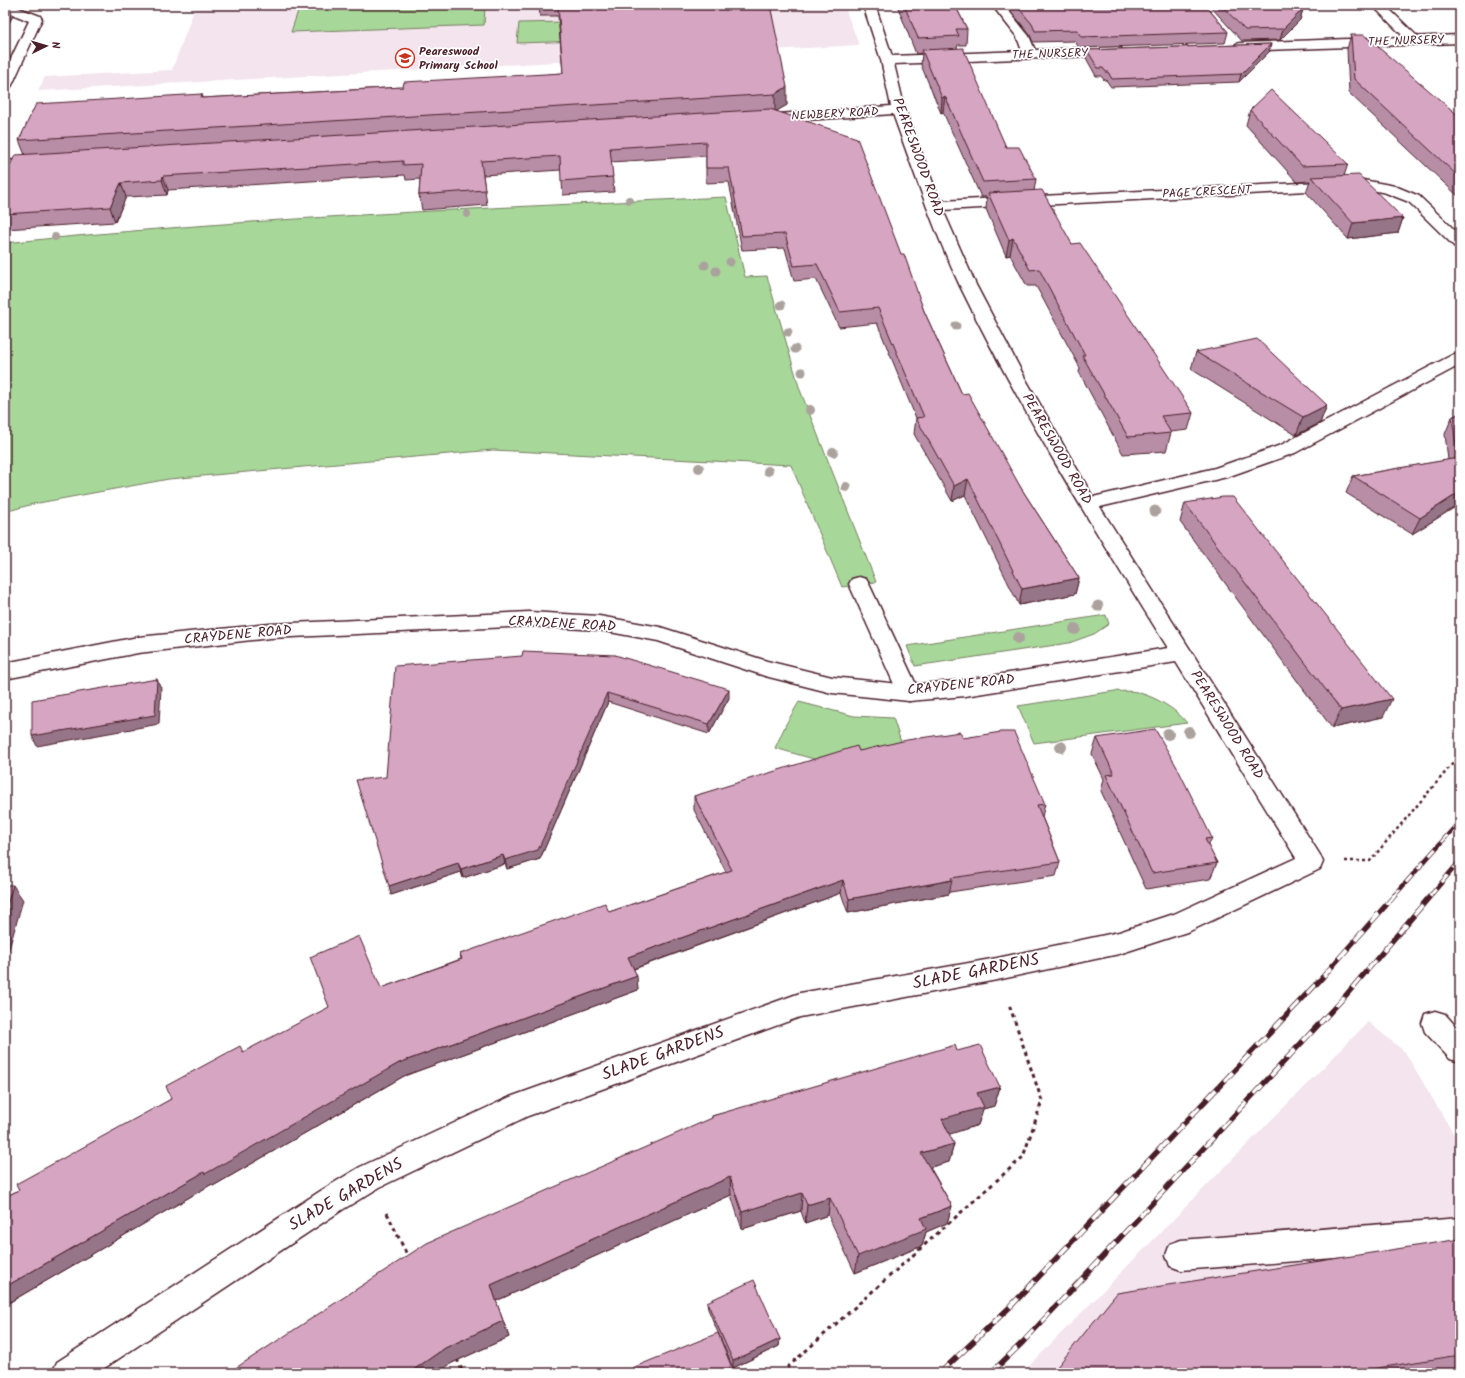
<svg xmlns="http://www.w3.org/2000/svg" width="1465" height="1378" font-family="Kalam,sans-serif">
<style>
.built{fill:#f3e4ed}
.green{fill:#a7d899;stroke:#787c62}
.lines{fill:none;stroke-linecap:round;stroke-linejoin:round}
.service-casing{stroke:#4a1f2b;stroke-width:3}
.minor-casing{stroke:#4a1f2b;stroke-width:3}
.path-far1{stroke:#4a1f2b;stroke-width:2.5;stroke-dasharray:3 3;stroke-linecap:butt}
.path{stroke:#4a1f2b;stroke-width:3;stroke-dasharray:4 4;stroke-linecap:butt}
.service{fill:#fff;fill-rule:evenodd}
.minor{fill:#fff;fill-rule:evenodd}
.rail-far1-casing{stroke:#4a1f2b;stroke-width:4.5}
.rail-casing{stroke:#4a1f2b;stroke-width:5.5}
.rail-far1{stroke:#fff;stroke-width:3;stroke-dasharray:9;stroke-linecap:butt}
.rail{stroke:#fff;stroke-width:4;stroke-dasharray:12;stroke-linecap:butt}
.tree{fill:#aba29d}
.wall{fill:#b88ea7;stroke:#4a1f2b}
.shaded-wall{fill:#967488;stroke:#4a1f2b}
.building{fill:#d6a5c2;stroke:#4a1f2b}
.labels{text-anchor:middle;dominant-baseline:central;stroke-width:3.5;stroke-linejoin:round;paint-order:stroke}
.far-street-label{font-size:12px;fill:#4a1f2b;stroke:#fff}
.far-poi-label{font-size:12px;font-weight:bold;fill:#4a1f2b;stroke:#fff;text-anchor:start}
.street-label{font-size:14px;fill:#4a1f2b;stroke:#fff}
.near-street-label{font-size:17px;fill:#4a1f2b;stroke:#fff}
</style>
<rect width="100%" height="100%" fill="#fff"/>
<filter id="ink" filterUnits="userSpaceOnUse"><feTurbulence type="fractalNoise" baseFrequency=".025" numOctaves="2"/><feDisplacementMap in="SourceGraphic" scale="8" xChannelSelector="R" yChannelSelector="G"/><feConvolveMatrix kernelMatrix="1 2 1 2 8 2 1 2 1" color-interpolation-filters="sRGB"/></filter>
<g filter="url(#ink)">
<path class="built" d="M196 5H844L859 45 38 91 45 77 172 70Z
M1368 1022 1405 1052 1460 1145V1373H1028L1030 1365Z"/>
<path class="green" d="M300 5H485L484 25 291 32Z
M614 21 615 40 517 43 519 23Z
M726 197 745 277 767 276 800 390 876 582 842 587 791 465 493 450 169 479 33 504 5 512V243C245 218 486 208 726 197Z
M1106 615 1109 624 1094 634 1069 643 915 666 907 646Z
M1115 691C1123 692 1133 690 1140 693 1157 698 1176 709 1187 723L1034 743 1018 706Z
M799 702 854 716 893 718 905 754 817 760 775 748 786 724Z"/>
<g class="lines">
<defs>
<path id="service" d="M1372 5H1385L1419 38 1421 41 1419 44H1411Z
M859 577 866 579 869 584 920 693 917 699 909 701 901 699 898 693 849 584 852 579Z
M1435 1011 1445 1014 1460 1031V1062L1450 1059 1425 1032 1422 1023 1425 1014Z
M1460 1218V1248L1181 1270 1170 1266 1166 1255 1170 1244 1181 1240Z"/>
<path id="minor" d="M5 5H11L40 16 42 19 12 85 10 88 5 89V71L29 21 5 11Z
M863 5H875L892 56 1022 51 1017 37 992 5H1004L1029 36 1035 50 1117 47 1121 48 1123 51 1121 54 1117 55 894 64 905 110 940 201 1363 180 1395 186 1419 196 1460 235V249L1455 247 1409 202 1386 193 1363 188 943 210 976 285 1025 378 1093 497 1215 468 1281 445 1454 354 1460 353V365L1295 453 1227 477 1100 507 1320 855 1323 862 1320 869 1190 931 1119 954 997 980 800 1017 528 1116 380 1187 342 1210 97 1373H52L57 1362 322 1190 360 1167 510 1097 800 993 997 958 1119 932 1174 914 1296 858 1176 662 965 696 909 701 832 693 765 676 658 641 599 630 529 626 270 638 138 653 5 679V663L138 637 270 624 529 612 599 616 660 627 767 661 832 677 909 685 965 680 1168 648C1094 530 1021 411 960 286 934 231 914 172 893 114L763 123 758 122 756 119 758 116 763 115 891 106 881 60Z
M1460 35V43L1240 51 1236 50 1234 47 1236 44 1240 43Z
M40 158 45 159 47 162 45 165 5 169V161Z"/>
</defs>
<use href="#service" class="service-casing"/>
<use href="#minor" class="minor-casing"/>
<path class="path-far1" d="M1345 861H1370L1460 755"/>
<path class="path" d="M387 1213 408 1257
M457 1359 463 1373
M781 1373 1023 1157 1042 1101 1009 1004"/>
<use href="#service" class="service"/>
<use href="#minor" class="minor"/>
<defs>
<path id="rail-far1" d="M1394 896 1460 821
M1430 896 1460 861"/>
<path id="rail" d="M940 1373 1011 1306 1320 980 1395 895
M991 1373 1023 1342 1347 994 1431 895"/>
</defs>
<use href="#rail-far1" class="rail-far1-casing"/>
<use href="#rail" class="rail-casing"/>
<use href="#rail-far1" class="rail-far1"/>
<use href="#rail" class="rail"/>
</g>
<g class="tree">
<circle cx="629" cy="200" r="4"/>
<circle cx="467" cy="214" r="4"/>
<circle cx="55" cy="237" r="4"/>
<circle cx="730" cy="262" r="4.5"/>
<circle cx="705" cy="265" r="4.5"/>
<circle cx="716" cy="271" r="4.5"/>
<circle cx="781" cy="305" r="4.5"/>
<circle cx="956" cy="326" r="4.5"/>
<circle cx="788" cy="332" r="4.5"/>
<circle cx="795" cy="349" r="4.5"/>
<circle cx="802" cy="372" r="4.5"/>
<circle cx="810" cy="410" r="5"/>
<circle cx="833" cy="452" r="5"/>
<circle cx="699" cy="468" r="5"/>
<circle cx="768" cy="471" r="5"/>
<circle cx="846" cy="487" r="5"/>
<circle cx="1155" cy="511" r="5.5"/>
<circle cx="1098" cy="606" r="5.5"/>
<circle cx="1075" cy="629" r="6"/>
<circle cx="1018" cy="638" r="6"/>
<circle cx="1189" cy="732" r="6"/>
<circle cx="1168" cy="734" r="6"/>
<circle cx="1061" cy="747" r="6"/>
</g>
<path class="wall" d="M539 5H770L787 105 776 111 901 254 924 311 962 394 1021 488 1079 578 1075 594 1019 605 965 495 952 501 914 434 916 418 877 323 839 327 816 279 794 281 785 248 742 250 729 182 706 183V156L611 162 614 192 563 195 561 170 483 175 487 205 422 210 419 195 420 179 406 180 405 175 168 190 167 195 126 197 115 222 5 229V168H9L25 155 19 140 202 94 203 98 335 91 403 87 563 73 558 16H540Z
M897 5H955L967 29 966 45H958L957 48 1006 147 1036 179 1034 191 1193 413 1188 430 1171 432V433L1166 451 1123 454 1079 372 1080 368 1036 286H1027L1010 255 1006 256 986 209 987 197H981L943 112 941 113 921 65 922 53 916 54Z
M1006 5H1205L1228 32 1225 43 1079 48 1075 41 1033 42 1030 35Z
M1209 5H1299L1303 9 1300 20 1280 40 1242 41Z
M1351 35 1460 117V198L1349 93 1347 49Z
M1271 44 1269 52 1239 82 1111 87 1106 80H1104L1101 76H1096L1086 58 1087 50Z
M1250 110 1348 164 1344 176 1403 218 1398 233 1348 239 1306 192 1310 181 1297 182 1246 125Z
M1196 352 1327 405 1320 423 1296 435 1191 369Z
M1460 413V504L1412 534 1346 493 1353 476 1448 460 1445 434 1452 417Z
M1185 503 1383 717 1332 728 1180 522Z
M615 655 729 698 709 734 608 702 540 859 507 869 505 864 463 878 461 872 391 895 386 777Z
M963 738 1045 804 1042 817 1060 862 1056 876 950 892 949 894 848 913 841 893 634 969 638 990 404 1076 213 1186 212 1184 5 1305V1197L19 1190 171 1099 244 1052 381 988 461 959 460 954 609 912 726 872 694 810V796L859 751Z
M1097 738 1212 838 1208 846 1217 863 1210 879 1146 889 1101 791 1104 779 1092 754Z
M957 1051 1000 1087 994 1106 983 1109 978 1125 949 1134 954 1144 949 1162 930 1167 952 1206 947 1223 926 1232 922 1246 855 1273 828 1215 805 1223 801 1211 742 1229 731 1195 496 1301 509 1337 452 1363 228 1373 712 1119V1116Z
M1460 1239V1370L1439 1373H1052Z
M707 1302 780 1339 779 1346 733 1368 708 1309Z"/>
<path class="shaded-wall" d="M7 5H9L13 16 5 30V8Z
M1303 9 1300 20 1280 40 1283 29Z
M1271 44 1269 52 1239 82 1241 74Z
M787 87V105L775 112V94Z
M945 96 943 112 941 113 942 98Z
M163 176 168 190 167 195 162 180Z
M121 183 126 197 115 222 110 207Z
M1403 218 1398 233 1348 239 1353 223Z
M1013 238 1010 255 1006 256 1009 240Z
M1327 405 1320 423 1296 435 1303 417Z
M968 479 965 495 952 501 954 486Z
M1460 492V504L1412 534 1420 518Z
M1079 578 1075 594 1019 605 1022 589Z
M157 679 161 688 159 724 37 746 32 736Z
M729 689V698L709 734V724Z
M607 693 608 702 540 859 507 869 505 860Z
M1392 699 1383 717 1332 728 1341 710Z
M503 855 505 864 463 878 461 869Z
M458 863 461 872 391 895 389 886Z
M843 880 841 893 630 970 628 957Z
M952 880 949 894 848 913 849 899Z
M13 885 23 900 5 963V911Z
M637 976 638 990 404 1076 213 1186 212 1184 5 1305V1287L204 1172 399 1063Z
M1000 1087 994 1106 983 1109 978 1125 938 1138 942 1119 977 1093Z
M954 1144 949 1162 917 1171 921 1153Z
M730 1177 731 1195 496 1301 491 1285Z
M802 1193 801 1211 742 1229V1212Z
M830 1198 828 1215 805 1223 807 1205Z
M952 1206 947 1223 926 1232 922 1246 855 1273 858 1256 921 1218Z
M503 1321 509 1337 452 1363 438 1373H409L445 1348Z
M780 1339 779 1346 733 1368V1361Z"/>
<path class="building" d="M558 5H770L787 87 775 94 19 140 36 104 202 94 201 98 335 91 403 87 404 82 563 73Z
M904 5H955L967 29H956L959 36 918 38Z
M1016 5H1205L1228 32 1081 37 1077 30 1035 31 1032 24Z
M1221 5H1299L1303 9 1283 29 1245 30Z
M1351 35H1364L1460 117V178L1354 79Z
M1271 44 1241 74 1112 79 1108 72H1106L1103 68H1098L1087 50Z
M963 48 1006 147H1019L1036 179 983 182 945 96 942 98 922 50Z
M1271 90 1348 164 1302 166 1250 110Z
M770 109 857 138 901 254H904L924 311 962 394 968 393 1021 488 1079 578 1022 589 968 479 954 486 916 418 924 417 878 308 840 312 817 264 794 266 785 234 742 236 729 168H706V142L610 148 613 177 561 181 560 156 481 161 485 190 419 195 421 164 403 165V161L163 176 162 180 121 183 110 207 5 214V168H9L15 155Z
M1359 175 1403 218 1353 223 1311 177Z
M1042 190 1072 244 1080 243 1193 413 1161 416 1171 433 1128 437 1082 355H1085L1039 269 1030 270 1013 238 1009 240 988 193Z
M1257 339 1327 405 1303 417 1196 352Z
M1460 413V492L1420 518 1353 476 1458 458 1452 417Z
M1223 497H1233L1392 699 1341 710 1185 503Z
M523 651 615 655 729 689 709 724 607 693 538 850 505 860 503 855 461 869 458 863 389 886 356 780 386 777 395 666 522 656Z
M157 679 155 715 32 736V700Z
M1155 729 1178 769 1212 838 1205 839 1217 863 1152 873 1106 775 1114 774 1097 738Z
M960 732 963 738 1001 732H1014L1045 804 1037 805 1060 862 951 878 952 880 849 899 843 880 628 957 637 976 399 1063 205 1174 204 1172 5 1287V1197L19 1190 16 1184 171 1099 166 1086 240 1046 243 1052 329 1007 310 957 359 936 381 988 462 959 460 954 605 903 609 912 732 870 694 796 857 746 859 751 907 740Z
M5 885H13L5 911Z
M955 1045 957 1051 980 1045 1000 1087 977 1093 984 1107 942 1119 954 1144 921 1153 952 1206 921 1218 926 1229 858 1256 830 1198 807 1205 802 1193 742 1212 730 1177 491 1285 503 1321 445 1348 409 1373H228L427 1243 712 1118V1116Z
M1460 1239V1355L1346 1373H1052L1117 1293Z
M754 1280 780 1339 733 1361 707 1302Z
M718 1333 734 1373H634L632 1368Z"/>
</g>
<defs>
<symbol id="school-ring" viewBox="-11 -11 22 22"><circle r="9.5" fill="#fff" stroke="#c8321e" stroke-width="1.5"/><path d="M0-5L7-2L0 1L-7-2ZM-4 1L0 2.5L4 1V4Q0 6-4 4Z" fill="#c8321e"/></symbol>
</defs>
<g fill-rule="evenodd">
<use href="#school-ring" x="394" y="47" width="22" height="22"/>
</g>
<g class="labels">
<g class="far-street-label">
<text transform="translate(1406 41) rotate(-2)">THE NURSERY</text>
<text transform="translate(1050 54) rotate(-2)">THE NURSERY</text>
<text transform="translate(835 114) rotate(-3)">NEWBERY ROAD</text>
<text transform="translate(1207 192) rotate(-3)">PAGE CRESCENT</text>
</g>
<g class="far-poi-label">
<text x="419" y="51">Peareswood<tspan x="419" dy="14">Primary School</tspan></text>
</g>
<g class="street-label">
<text transform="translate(918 157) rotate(70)">PEARESWOOD ROAD</text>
<text transform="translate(1057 449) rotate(60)">PEARESWOOD ROAD</text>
<text transform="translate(562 624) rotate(3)">CRAYDENE ROAD</text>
<text transform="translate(238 635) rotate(-5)">CRAYDENE ROAD</text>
<text transform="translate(961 685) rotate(-6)">CRAYDENE ROAD</text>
<text transform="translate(1227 725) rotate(58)">PEARESWOOD ROAD</text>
</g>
<g class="near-street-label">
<text transform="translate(976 972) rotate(-11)">SLADE GARDENS</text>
<text transform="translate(663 1054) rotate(-20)">SLADE GARDENS</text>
<text transform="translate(346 1195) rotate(-30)">SLADE GARDENS</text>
</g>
</g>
<rect width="1465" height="1378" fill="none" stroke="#fff" stroke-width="20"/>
<rect x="10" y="10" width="1445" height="1358" fill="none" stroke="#4a1f2b" stroke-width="1.5" filter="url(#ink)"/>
<g transform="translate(46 46) rotate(85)" stroke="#ffffff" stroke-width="3" paint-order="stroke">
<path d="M0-3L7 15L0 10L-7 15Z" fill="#4a1f2b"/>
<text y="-6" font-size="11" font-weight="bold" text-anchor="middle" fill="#4a1f2b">N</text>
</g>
</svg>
